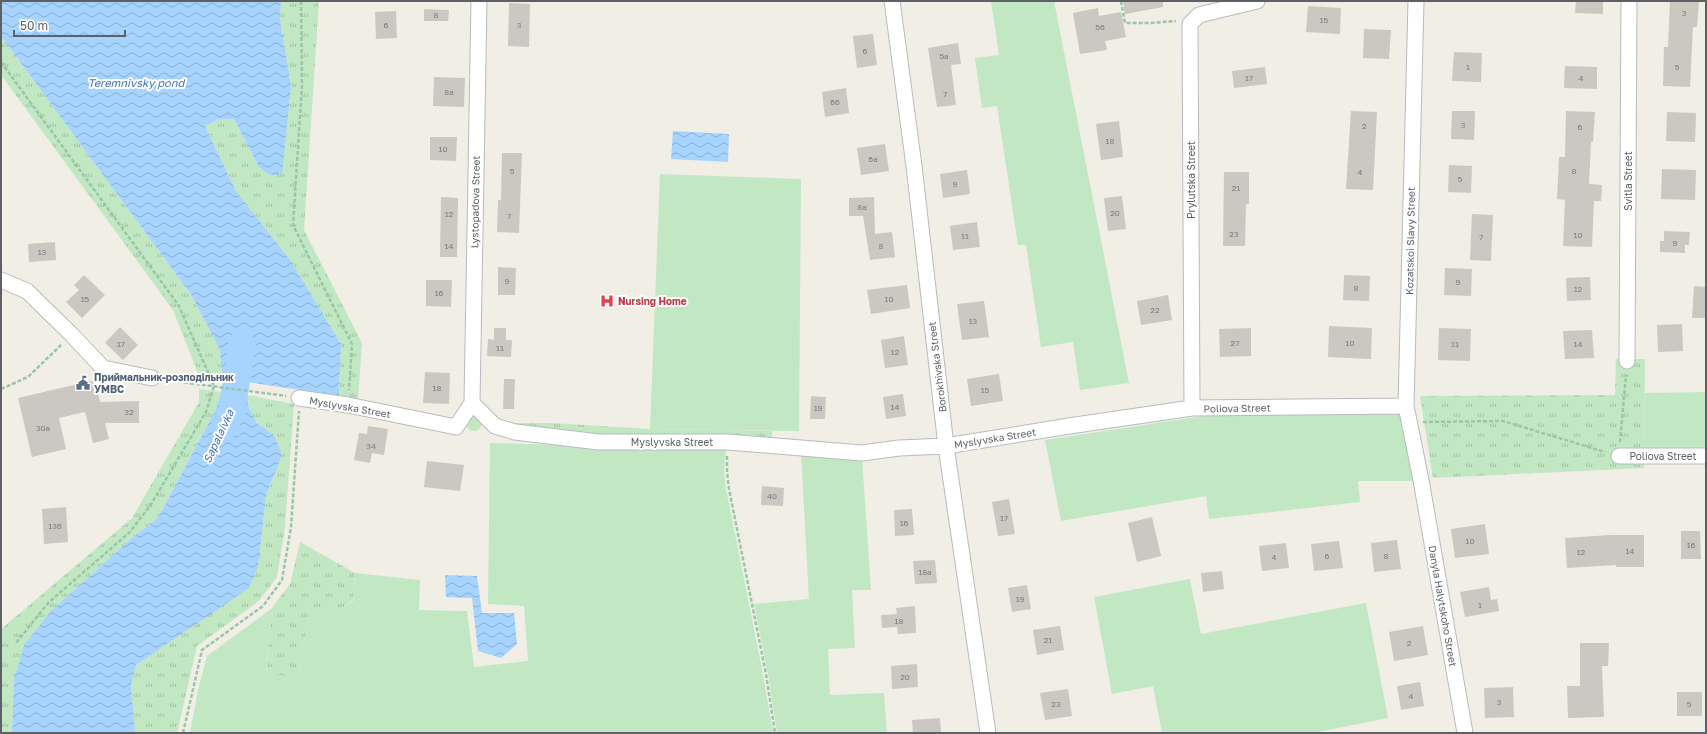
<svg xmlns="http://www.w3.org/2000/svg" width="1707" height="734" font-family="'Golos Text',sans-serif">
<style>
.grass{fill:url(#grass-tufts)}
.garden{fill:#c1e8c3}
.water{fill:url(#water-waves)}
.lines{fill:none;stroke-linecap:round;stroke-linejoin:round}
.river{stroke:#a6d4ff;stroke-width:27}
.building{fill:#cbc8c2}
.minor-casing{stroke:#b8bbbf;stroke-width:17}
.path{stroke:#98c7a8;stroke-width:2.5;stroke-dasharray:4 2;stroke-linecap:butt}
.minor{stroke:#fff;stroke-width:15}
.labels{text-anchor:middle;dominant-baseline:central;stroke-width:4;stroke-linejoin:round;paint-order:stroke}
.number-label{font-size:8px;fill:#787b7d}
.street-label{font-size:10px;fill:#5d6166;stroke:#fff}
.health-label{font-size:10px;font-weight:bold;fill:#be3a42;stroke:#fff;text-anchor:start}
.service-label{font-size:10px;font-weight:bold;fill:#4e5e75;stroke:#fff;text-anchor:start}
.water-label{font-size:11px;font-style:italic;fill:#3e73b6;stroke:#fff}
</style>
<defs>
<pattern id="grass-tufts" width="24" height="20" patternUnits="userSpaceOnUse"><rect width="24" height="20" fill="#c1e8c3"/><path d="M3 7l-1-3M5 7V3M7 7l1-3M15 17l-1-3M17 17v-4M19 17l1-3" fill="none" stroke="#a0bfa2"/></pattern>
<pattern id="water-waves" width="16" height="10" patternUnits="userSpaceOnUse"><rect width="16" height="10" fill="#a6d4ff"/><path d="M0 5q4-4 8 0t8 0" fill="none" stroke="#8aafd2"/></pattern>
</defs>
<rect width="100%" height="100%" fill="#f0eee5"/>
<path class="grass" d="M281 1H319L304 230 362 343 358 399 339 396 341 344 291 261 236 191 205 126 219 119H234L259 167 280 20Z
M1 36 192 296 220 350 222 378 199 376 173 310 1 75Z
M1616 359H1645L1644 468 1433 478 1420 396 1615 395Z
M199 389 222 392 214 413 158 518 133 537 52 610 14 680 12 733H1V629L132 518 199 402Z
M247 395 294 404 285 527 277 577 259 601 197 646 177 733H135L131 685 136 665 172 639 261 539 266 496 274 477V435C254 422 251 419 247 395Z
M466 423a8 8 0 1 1 16 0a8 8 0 1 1-16 0Z
M501 420 515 423H551L650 429 772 431V440L599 436 516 427Z
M300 542 355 573 353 600 342 608H309L299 677 266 675 271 609 290 584Z"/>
<path class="garden" d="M991 1H1054L1129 383 1080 390 1073 342 1041 347 1026 245H1018L997 106 982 108 975 58 999 55Z
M660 174 801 179 799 431 650 429Z
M1706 392V448H1644L1645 393Z
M1400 414 1413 481H1358L1360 502 1209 519 1206 496 1061 521 1045 440 1203 416Z
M490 443 726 450 724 472 726 489 763 674 773 733H190L198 690 207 656 271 609 266 674 299 677 309 608H342L353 601 355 573 420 580 419 610 467 611 474 667 528 661 524 606 488 604Z
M801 453 862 458 871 590H852L855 648 828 649 830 695 884 693 887 733H777L768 674 754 604 809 599Z
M1190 579 1201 634 1366 603 1388 718 1318 732V733H1162L1153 686 1112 694 1094 597Z"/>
<path class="water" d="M1 1H281L280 20 291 86 282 174 270 175 259 167 234 119H219L205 126 236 191 291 261 341 344 339 396 222 378 220 350 192 296 1 36Z
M673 131 729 134 728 162 671 159Z
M222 392 247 395 249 408 257 423 274 435 282 455 266 496 258 567 249 588 136 665 131 685 135 733H12L14 680 24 645 52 610 133 537 158 518 214 413Z
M445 575 477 576 482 613H514L517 644 501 658 478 651 472 598 446 597Z"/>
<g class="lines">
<path class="river" d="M224 427 232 410 242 344"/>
</g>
<path class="building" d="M1123 1H1163V7L1125 14Z
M1576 1H1603V14L1575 13Z
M1670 1H1699L1697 27H1693L1690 87 1663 86 1664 47H1668Z
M509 3 530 4 529 47 508 46Z
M1308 6 1341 8 1340 34 1306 32Z
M1098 8 1099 16 1121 12 1126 37 1105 41 1107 50 1080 54 1073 13Z
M424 9 449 10 448 21H424Z
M396 11 397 38 376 39 375 12Z
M1364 29 1391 30 1389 59 1363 58Z
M873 34 877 65 857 68 853 36Z
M958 43 961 64 951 65 956 105 937 107 928 48Z
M1454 52 1482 53 1481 82 1452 81Z
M1565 66 1597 67V89L1564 88Z
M1265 67 1267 84 1234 88 1232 71Z
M434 77 465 78 464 107 433 106Z
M846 88 849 113 825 117 822 92Z
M1351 111 1377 112 1373 190 1346 189Z
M1452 111H1475L1474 140 1451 139Z
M1566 111 1595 112 1593 142H1591L1589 184 1602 185 1601 201H1594L1592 247 1563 246 1565 200 1557 199 1559 157H1565Z
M1667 112 1696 113 1695 142 1666 141Z
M1119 121 1123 157 1101 160 1096 124Z
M430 137H457L456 161 430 160Z
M885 144 889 171 861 175 857 148Z
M502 153H522L519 233 497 232 498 200H501Z
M1449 165 1472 166 1471 193 1448 192Z
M1662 169 1696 170 1695 200 1661 199Z
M967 170 970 194 943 198 940 174Z
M1224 172H1249V204H1246L1245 246H1223Z
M1122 196 1126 229 1108 231 1104 198Z
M441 197 458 198 457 257H440Z
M874 197 875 234 892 232 895 257 870 260 863 216H849V198Z
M1472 214 1493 215 1491 261 1470 260Z
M977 222 980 247 953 250 950 226Z
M1664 231 1690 232 1689 245H1685V253L1660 252V241H1664Z
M55 242 56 260 29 262 28 244Z
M498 267 516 268 515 295H498Z
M1445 268 1472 269 1471 296 1444 295Z
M84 275 105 295 82 318 66 302 79 290 74 285Z
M1344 275 1370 276 1369 301 1343 300Z
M1590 277 1591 300 1567 301 1566 278Z
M426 280H452L451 307 426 306Z
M907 285 910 308 871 314 867 290Z
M1694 286 1706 287V318H1692Z
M1168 295 1172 320 1141 325 1137 301Z
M984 301 989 337 962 340 957 304Z
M1682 324 1683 351 1658 352 1657 325Z
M1329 326 1372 328 1371 359 1328 357Z
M120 327 138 345 123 360 105 343Z
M494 328H506V340H512L511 357 487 356 488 339 494 340Z
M1251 328V356L1220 357 1219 329Z
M1439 328 1471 329 1470 361 1438 360Z
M1592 330 1594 358 1565 359 1563 331Z
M904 336 908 365 885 368 881 340Z
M425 372 450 373 449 404 423 403Z
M999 374 1003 401 971 406 967 379Z
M504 379H515L514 409H503Z
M95 380 100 402 139 401V423H105L109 439 93 443 85 412 59 418 66 449 32 457 18 398Z
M903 394 906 416 886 419 883 397Z
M811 396 826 397 825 419H810Z
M368 426 388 429 384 455 372 453 370 463 354 460 359 433 367 434Z
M427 461 464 465 460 491 424 487Z
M762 486 784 488 783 506 761 505Z
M1009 499 1015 534 998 536 992 502Z
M66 507 68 542 44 544 42 509Z
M912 509 914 535 895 536 894 510Z
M1152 517 1161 556 1137 562 1128 523Z
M1485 524 1489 554 1455 558 1451 529Z
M1681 531H1700L1701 559H1681Z
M1610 535H1644V567H1616V565L1567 568 1565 538Z
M1397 540 1401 569 1374 572 1371 543Z
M1339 541 1343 568 1314 571 1311 544Z
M1286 543 1289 568 1262 571 1259 546Z
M935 560 937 583 915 584 913 561Z
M1222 571 1224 589 1203 592 1201 573Z
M1027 585 1031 609 1012 612 1008 588Z
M1489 587 1491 600 1497 599 1499 611 1465 617 1460 592Z
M915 606 916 633 898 634 897 627 882 628 881 615 897 614 896 608Z
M1060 626 1064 650 1037 655 1033 630Z
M1423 626 1428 655 1394 661 1389 632Z
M1580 643H1609L1608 666H1602L1604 717 1568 718 1567 686H1580Z
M917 664 918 687 892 689 891 666Z
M1420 682 1424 706 1401 710 1397 686Z
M1513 687 1514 717 1485 718 1484 688Z
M1068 689 1072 716 1045 720 1040 693Z
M1677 692H1702V716H1677Z
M940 718 941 733H913L912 720Z"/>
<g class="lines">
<defs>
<path id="minor" d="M892 1 914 166 946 446 988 733
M1416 1 1406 406 1421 480 1465 733
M1 280 27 291 72 335 103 368 152 378
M1627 361 1629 1
M299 398 348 405 456 427 472 403 495 426 515 432 599 442H728L862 453 899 448 946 446 1069 426 1192 408 1406 406
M472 403 479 1
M1192 408 1190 24 1199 15 1257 1
M1619 456H1706"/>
</defs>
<use href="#minor" class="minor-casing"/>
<path class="path" d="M301 1 302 85 293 225 352 344 349 390
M1121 1 1125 23H1151L1176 21
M1 62 179 306 214 386 206 412 150 506 130 532 48 603 16 643
M166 380 286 396
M1 389 28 377 61 345
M1423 422 1503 421 1605 452
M1620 442 1626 375
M727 456V472L729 489 766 674 775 733
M183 733 202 650 263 606 282 580 291 527 299 411"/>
<use href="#minor" class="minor"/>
</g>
<defs>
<symbol id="hospital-bare" viewBox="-9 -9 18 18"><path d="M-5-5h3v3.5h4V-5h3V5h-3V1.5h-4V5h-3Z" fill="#e0444e" stroke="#fff" stroke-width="2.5" paint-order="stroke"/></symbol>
<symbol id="civic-bare" viewBox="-9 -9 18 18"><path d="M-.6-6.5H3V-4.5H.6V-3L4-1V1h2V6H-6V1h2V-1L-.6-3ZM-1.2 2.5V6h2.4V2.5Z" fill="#5c6f8a" stroke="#fff" stroke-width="2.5" paint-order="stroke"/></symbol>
</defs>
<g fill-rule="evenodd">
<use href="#hospital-bare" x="597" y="291" width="20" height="20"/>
<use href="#civic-bare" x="73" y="373" width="20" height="20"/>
</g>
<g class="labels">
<g class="number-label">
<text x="1684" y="13">3</text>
<text x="436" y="15">8</text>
<text x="1324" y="20">15</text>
<text x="386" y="25">6</text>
<text x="519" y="25">3</text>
<text x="1100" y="27">5б</text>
<text x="865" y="51">6</text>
<text x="944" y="56">5а</text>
<text x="1468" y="67">1</text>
<text x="1677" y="67">5</text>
<text x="1249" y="78">17</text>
<text x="1581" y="78">4</text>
<text x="449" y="92">8а</text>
<text x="945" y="94">7</text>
<text x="835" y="102">6б</text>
<text x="1463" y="125">3</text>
<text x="1364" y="126">2</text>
<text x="1580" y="127">6</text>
<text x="1110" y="141">18</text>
<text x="443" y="149">10</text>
<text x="873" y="159">6а</text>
<text x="512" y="171">5</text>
<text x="1574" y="171">8</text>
<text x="1360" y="172">4</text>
<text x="1460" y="179">5</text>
<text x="955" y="184">9</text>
<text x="1236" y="188">21</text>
<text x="862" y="207">8а</text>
<text x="1115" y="213">20</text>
<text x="449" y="214">12</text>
<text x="509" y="216">7</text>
<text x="1234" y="234">23</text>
<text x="1578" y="235">10</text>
<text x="965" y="236">11</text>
<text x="1481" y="237">7</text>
<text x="1675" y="243">9</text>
<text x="449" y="246">14</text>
<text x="881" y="246">8</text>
<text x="42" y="252">13</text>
<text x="507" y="281">9</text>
<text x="1458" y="282">9</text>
<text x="1356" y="288">8</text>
<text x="1578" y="289">12</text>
<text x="439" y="293">16</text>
<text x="85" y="299">15</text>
<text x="889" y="299">10</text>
<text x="1155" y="310">22</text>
<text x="973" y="321">13</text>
<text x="1235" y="343">27</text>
<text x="1350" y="343">10</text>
<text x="121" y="344">17</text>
<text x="1455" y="344">11</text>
<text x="1578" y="344">14</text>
<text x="500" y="348">11</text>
<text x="895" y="352">12</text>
<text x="437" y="388">18</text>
<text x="985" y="390">15</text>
<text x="895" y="407">14</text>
<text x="818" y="408">19</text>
<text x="129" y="412">32</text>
<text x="43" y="428">30а</text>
<text x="371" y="446">34</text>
<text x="772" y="496">40</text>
<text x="1004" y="518">17</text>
<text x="904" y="523">16</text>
<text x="55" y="526">13б</text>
<text x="1470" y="541">10</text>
<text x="1691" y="545">16</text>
<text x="1630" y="551">14</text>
<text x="1581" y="552">12</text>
<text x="1327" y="556">6</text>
<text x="1386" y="556">8</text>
<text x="1274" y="557">4</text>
<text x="925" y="572">18а</text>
<text x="1020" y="599">19</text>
<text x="1480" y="605">1</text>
<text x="899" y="621">18</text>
<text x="1048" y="640">21</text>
<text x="1409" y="643">2</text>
<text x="905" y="677">20</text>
<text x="1411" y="696">4</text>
<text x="1499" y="702">3</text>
<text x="1056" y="704">23</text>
<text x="1689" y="704">5</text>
</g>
<g class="street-label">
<text transform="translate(1191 180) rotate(-90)">Prylutska Street</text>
<text transform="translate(1628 181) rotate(-90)">Svitla Street</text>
<text transform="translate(475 202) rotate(-89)">Lystopadova Street</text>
<text transform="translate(1410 241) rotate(-89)">Kozatskoi Slavy Street</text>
<text transform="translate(937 367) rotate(-97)">Borokhivska Street</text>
<text transform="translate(350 407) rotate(10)">Myslyvska Street</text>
<text transform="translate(1237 408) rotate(-1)">Poliova Street</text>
<text transform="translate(995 438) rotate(-9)">Myslyvska Street</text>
<text x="672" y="442">Myslyvska Street</text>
<text x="1663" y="456">Poliova Street</text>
<text transform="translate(1443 606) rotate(80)">Danyla Halytskoho Street</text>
</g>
<g class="health-label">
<text x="618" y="301">Nursing Home</text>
</g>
<g class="service-label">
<text x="94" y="377">Приймальник-розподільник<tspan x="94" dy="12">УМВС</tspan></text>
</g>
<g class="water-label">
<text x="136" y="82">Teremnivsky pond</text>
<text transform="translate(218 436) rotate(-65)">Sapalaivka</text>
</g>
</g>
<rect width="1707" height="734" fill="none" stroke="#5d6166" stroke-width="4"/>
<path d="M14 30v6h111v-6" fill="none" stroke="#5d6166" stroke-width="2"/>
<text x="20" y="30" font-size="12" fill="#5d6166" stroke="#ffffff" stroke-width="3" paint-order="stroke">50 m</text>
</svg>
